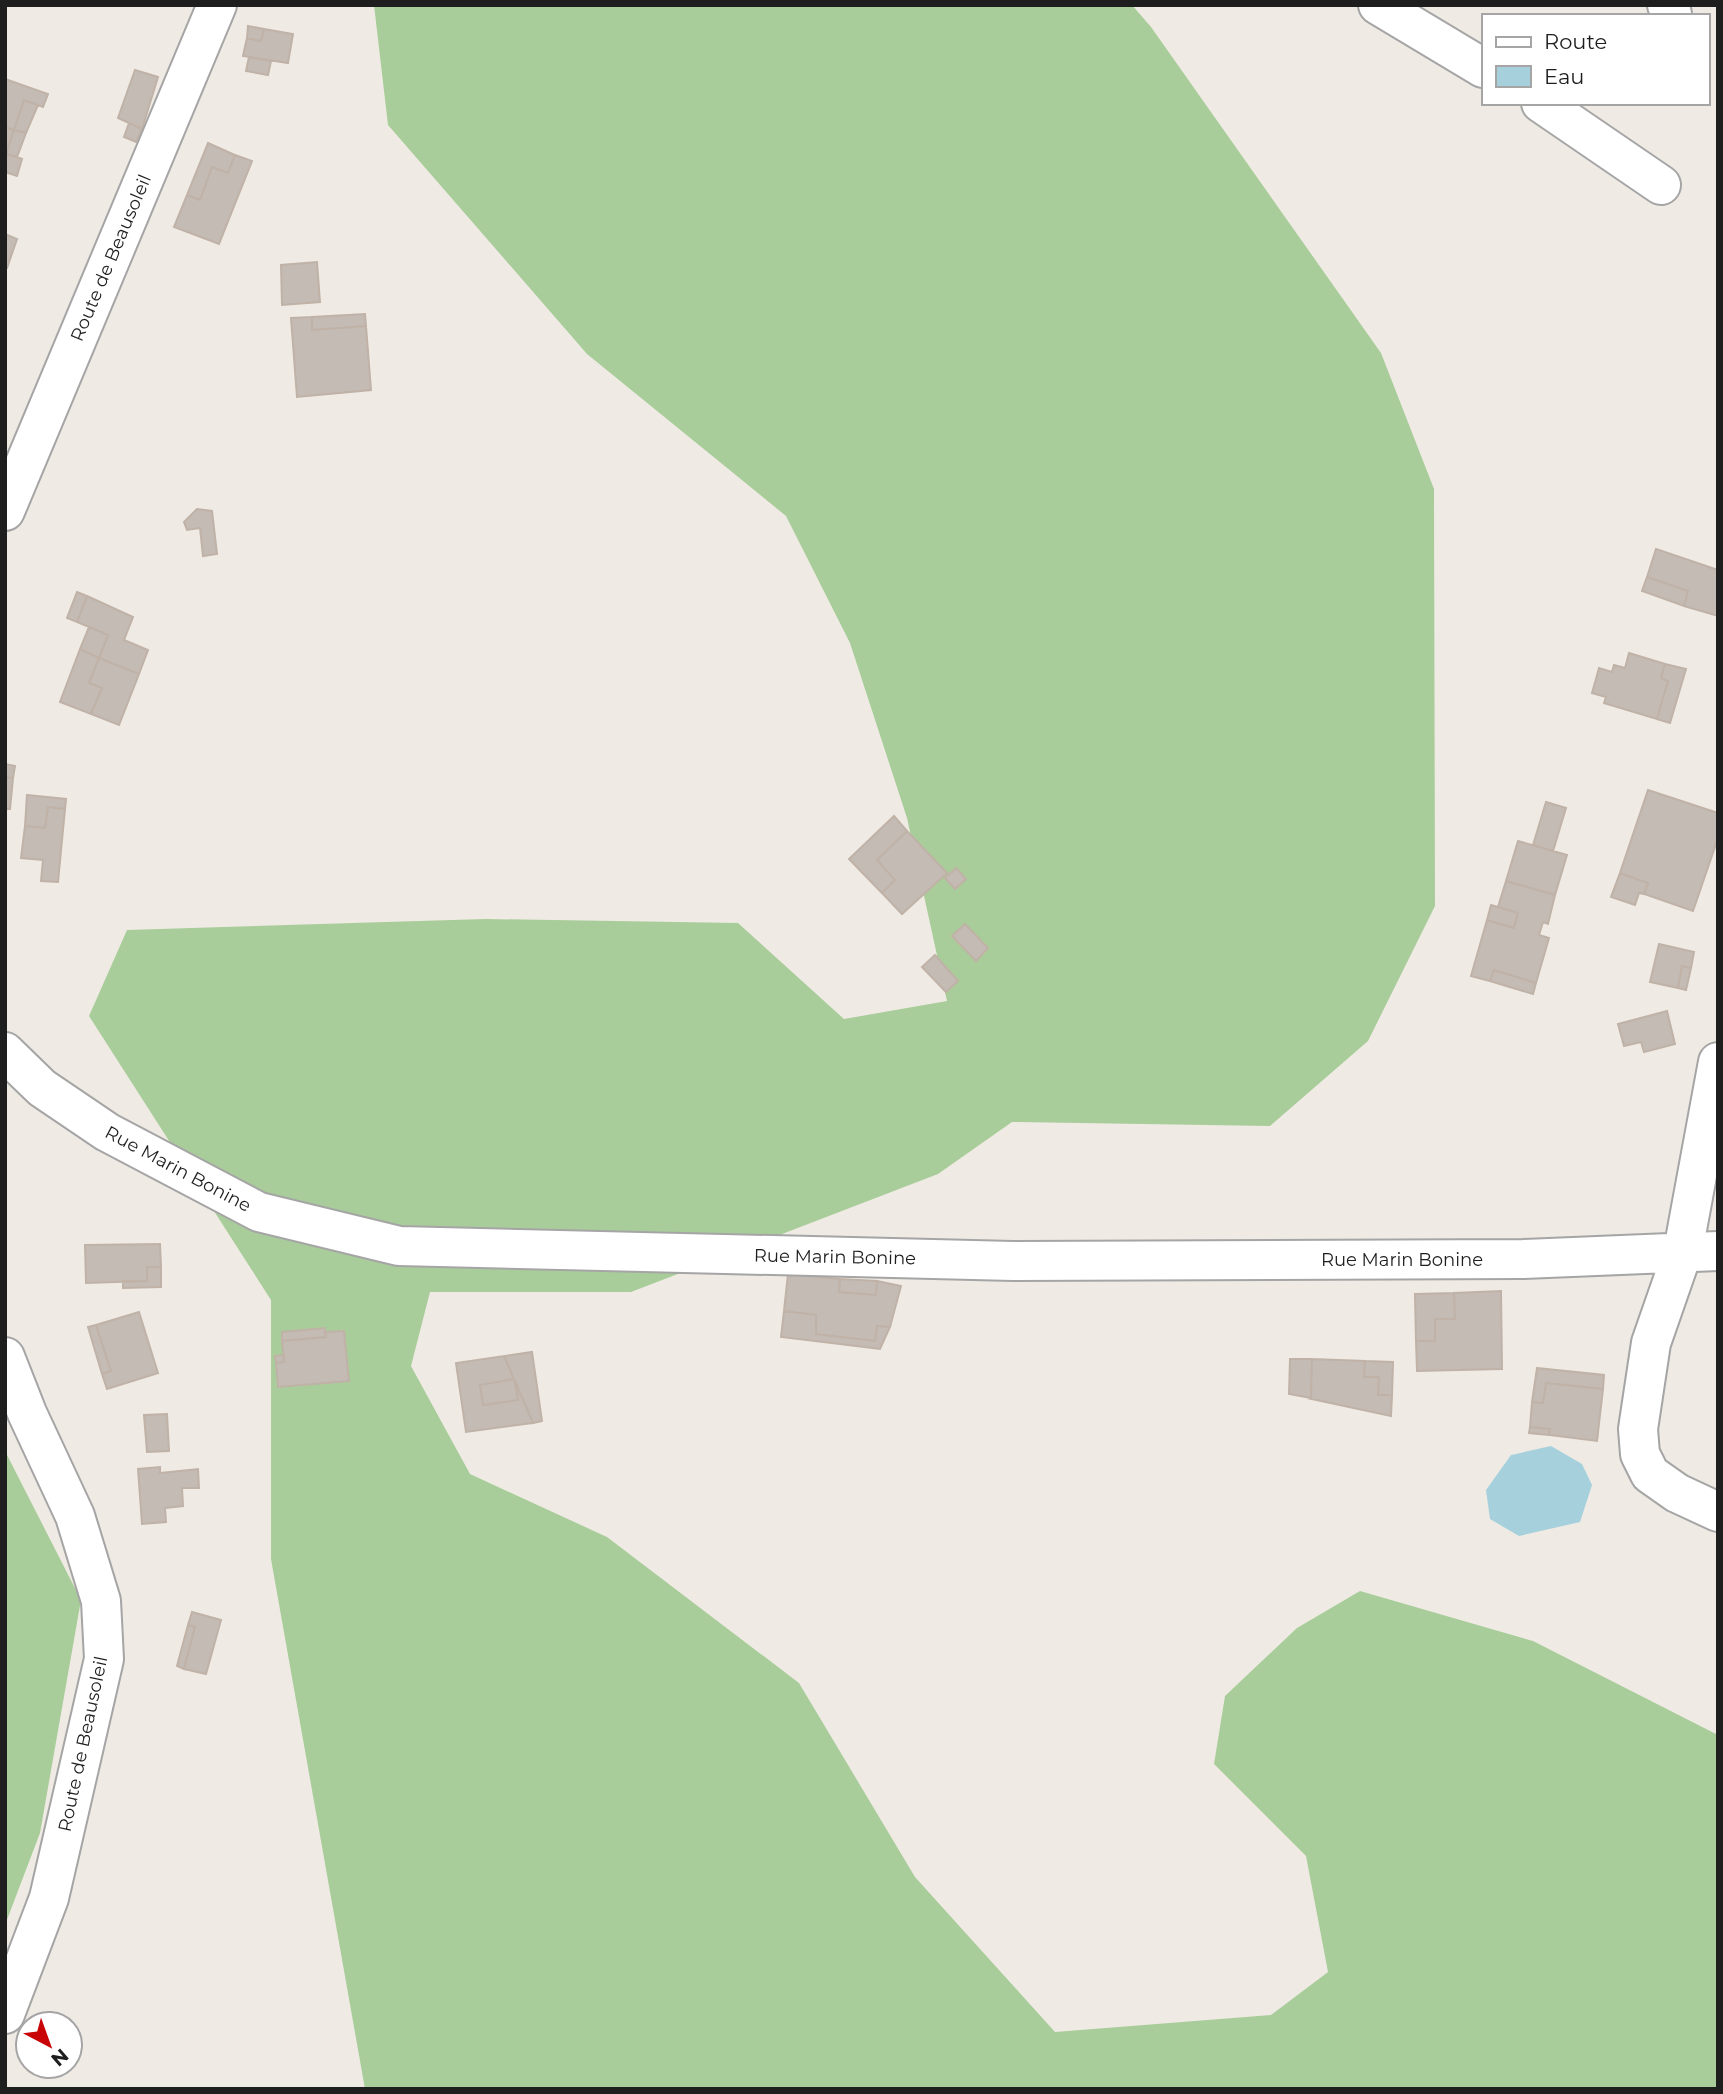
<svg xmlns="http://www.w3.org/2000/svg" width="1723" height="2094" font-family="Montserrat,sans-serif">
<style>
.forest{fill:#a9cd9a}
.water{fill:#a5d0dc}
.building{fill:#c3bbb4;stroke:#c0b2a7;stroke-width:2}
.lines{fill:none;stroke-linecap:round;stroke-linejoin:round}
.minor-casing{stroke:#a5a5a5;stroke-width:42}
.minor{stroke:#fff;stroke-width:38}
.labels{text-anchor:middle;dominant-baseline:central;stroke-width:5;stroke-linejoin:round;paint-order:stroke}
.street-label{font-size:18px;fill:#1e1e1e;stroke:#fff}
</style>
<rect width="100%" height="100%" fill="#efebe4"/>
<path class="forest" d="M374 5H1132L1151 27 1381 353 1434 489 1435 906 1368 1041 1270 1126 1012 1122 938 1174 631 1292H430L411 1366 470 1474 607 1537 799 1683 915 1877 1055 2032 1271 2015 1328 1972 1306 1856 1214 1764 1225 1696 1297 1628 1360 1591 1533 1641 1718 1735V2089H365L271 1559V1300L89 1016 127 930 485 919 738 923 844 1019 947 1001 907 818 850 643 786 516 587 354 388 125Z
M5 1451 81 1600 40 1833 5 1925Z"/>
<path class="water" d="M1551 1446 1582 1464 1592 1485 1580 1522 1519 1536 1490 1519 1486 1490 1511 1455Z"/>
<path class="building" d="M248 26 264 29 261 41 247 38Z
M264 29 293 34 288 63 243 56 247 38 261 41Z
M249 57 271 61 268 75 246 71Z
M135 70 158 77 142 129 118 118Z
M5 79 48 94 43 107 24 100 14 130 5 127Z
M24 100 38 105 26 133 14 130Z
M129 123 142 129 136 142 124 137Z
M5 127 14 130 6 154 5 153Z
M14 130 26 133 17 157 6 154Z
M208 143 235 155 228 173 212 167 200 200 187 195Z
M5 153 22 159 17 176 5 172Z
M235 155 252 161 219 244 174 227 187 195 200 200 212 167 228 173Z
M5 234 17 239 7 268H5Z
M317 262 320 302 282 305 281 265Z
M365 314 366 326 312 330V317Z
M312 317V330L366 326 371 390 297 397 291 318Z
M197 509 212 511 217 554 203 556 200 528 187 530 184 522Z
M1656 549 1718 570V616L1684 606 1688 591 1647 577Z
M1647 577 1688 591 1684 606 1642 591Z
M77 592 87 596 77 622 67 618Z
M87 596 133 617 124 640 148 650 139 674 99 658 108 635 77 622Z
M89 627 108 635 99 658 80 649Z
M80 649 99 658 89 683 102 688 91 714 60 702Z
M1629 653 1665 664 1661 678 1668 681 1657 719 1604 703 1606 697 1592 693 1599 668 1612 672 1614 665 1625 668Z
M99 658 139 674 119 725 91 714 102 688 89 683Z
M1665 664 1686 669 1670 723 1657 719 1668 681 1661 678Z
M5 764 15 766 13 778 5 777Z
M5 777 13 778 10 809H5Z
M1648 790 1718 813V838L1693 911 1644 894 1648 883 1620 873Z
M27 795 66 799 65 809 48 807 45 828 25 826Z
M1546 802 1566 808 1553 851 1533 845Z
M48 807 65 809 58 882 41 881 43 860 21 858 25 826 45 828Z
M894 816 907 831 877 860 895 880 882 893 849 859Z
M907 831 947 873 902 914 882 893 895 880 877 860Z
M1518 841 1567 855 1555 895 1506 881Z
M956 868 966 879 955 889 945 878Z
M1620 873 1648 883 1644 894 1639 893 1635 905 1611 897Z
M1506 881 1555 895 1548 924 1543 922 1539 935 1549 938 1536 983 1494 970 1490 981 1471 976 1487 920 1514 928 1518 913 1498 907Z
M1491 905 1518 913 1514 928 1487 920Z
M965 924 988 948 976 961 952 936Z
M1659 944 1694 952 1691 968 1682 966 1678 988 1650 982Z
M935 955 958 981 946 992 922 967Z
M1682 966 1691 968 1686 990 1678 988Z
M1494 970 1536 983 1533 994 1490 981Z
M1667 1011 1675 1044 1644 1052 1641 1042 1624 1046 1618 1024Z
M160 1244 161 1267H147V1281L86 1283 85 1245Z
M147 1267H161V1287L123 1288V1281H147Z
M788 1274 840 1279 839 1292 876 1295 877 1281 901 1286 890 1327 877 1326 875 1341 816 1334V1315L784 1311Z
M840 1279 877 1281 876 1295 839 1292Z
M1501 1291 1502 1369 1417 1371 1416 1341H1435V1319H1455L1454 1293Z
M1454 1293 1455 1319H1435V1341H1416L1415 1294Z
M784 1311 816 1315V1334L875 1341 877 1326 890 1327 880 1349 781 1337Z
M139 1312 158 1373 107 1389 102 1374 111 1371 96 1325Z
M96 1325 111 1371 102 1374 88 1327Z
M325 1328 326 1337 282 1341V1332Z
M344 1331 349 1381 278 1387 276 1363 284 1362 282 1341 326 1337 325 1332Z
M532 1352 542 1421 533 1423 504 1356Z
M284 1355V1362L276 1363 275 1356Z
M504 1356 514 1379 480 1385 483 1405 518 1400 515 1381 533 1423 466 1432 456 1363Z
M1290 1359H1312L1311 1398 1289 1394Z
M1312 1359 1365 1361 1364 1377H1379L1378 1395H1392L1391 1416 1307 1398H1311Z
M1365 1361 1393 1362 1392 1395H1378L1379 1377H1364Z
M1537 1368 1604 1375 1603 1389 1546 1383 1543 1403 1532 1402Z
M514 1379 518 1400 483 1405 480 1385Z
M1546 1383 1603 1389 1597 1441 1549 1435 1550 1429 1530 1427 1532 1402 1543 1403Z
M167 1414 169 1451 147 1452 144 1415Z
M1530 1427 1550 1429 1549 1435 1529 1433Z
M160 1467V1473L198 1469 199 1488H182L183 1506 165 1508 166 1522 142 1524 138 1469Z
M192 1612 221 1620 206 1674 184 1669 195 1627 188 1625Z
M188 1625 195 1627 184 1669 177 1666Z"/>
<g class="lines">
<defs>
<path id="minor" d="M1378 5 1483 68
M1667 5 1672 14
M1541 103 1661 185
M5 511 217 5
M5 1052 42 1088 107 1132 259 1212 399 1246 1013 1261 1523 1259 1718 1251
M1718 1062 1683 1251 1651 1343 1638 1429 1640 1454 1650 1474 1677 1493 1718 1512
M5 1357 27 1413 75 1516 101 1601 104 1659 49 1898 5 2014"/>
</defs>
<use href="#minor" class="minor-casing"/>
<use href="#minor" class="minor"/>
</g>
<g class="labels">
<g class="street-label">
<text transform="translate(111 258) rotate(-67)">Route de Beausoleil</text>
<text transform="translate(178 1169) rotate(28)">Rue Marin Bonine</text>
<text transform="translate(835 1257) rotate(1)">Rue Marin Bonine</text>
<text x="1402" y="1260">Rue Marin Bonine</text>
<text transform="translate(83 1744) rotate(-78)">Route de Beausoleil</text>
</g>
</g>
<rect width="1723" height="2094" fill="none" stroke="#1e1e1e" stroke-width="14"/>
<rect x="1482" y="14" width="228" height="91" fill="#ffffff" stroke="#a5a5a5" stroke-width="2"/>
<rect x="1496" y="37" width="35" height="10" fill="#ffffff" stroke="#a5a5a5" stroke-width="2"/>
<text x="1544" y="49" font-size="21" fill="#1e1e1e">Route</text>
<rect x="1496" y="66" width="35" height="21" fill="#a5d0dc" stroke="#a5a5a5" stroke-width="2"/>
<text x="1544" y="84" font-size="21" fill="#1e1e1e">Eau</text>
<g transform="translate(49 2045) rotate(139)"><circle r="33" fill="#ffffff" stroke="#a5a5a5" stroke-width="2"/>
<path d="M0-5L12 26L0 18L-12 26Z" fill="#c80406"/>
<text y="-10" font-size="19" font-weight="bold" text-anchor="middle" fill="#1e1e1e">N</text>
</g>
</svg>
